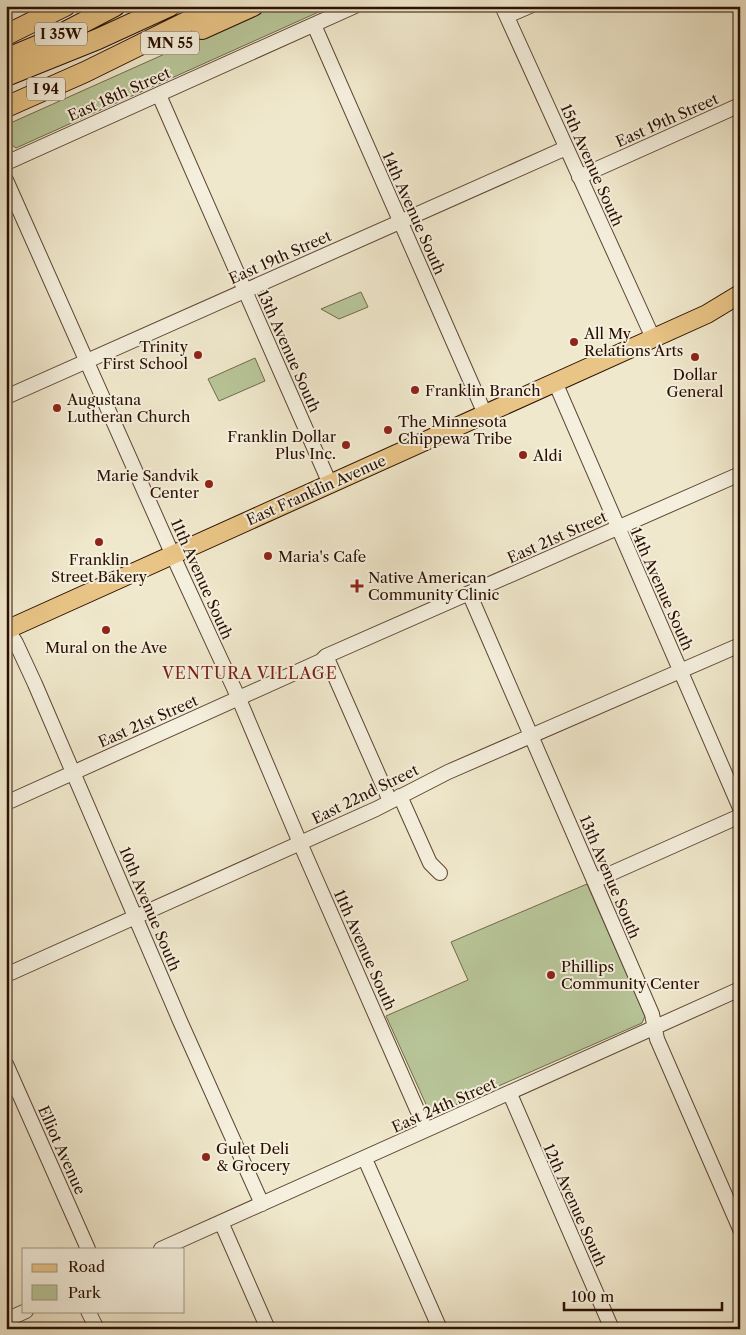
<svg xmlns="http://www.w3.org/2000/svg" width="746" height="1335" font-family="'Libre Caslon Text',serif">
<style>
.green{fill:#b8c699;stroke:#716a4d}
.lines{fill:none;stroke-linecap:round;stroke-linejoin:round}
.minor-casing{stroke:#5c4534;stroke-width:16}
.major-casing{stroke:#2a0f01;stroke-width:20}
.highway-casing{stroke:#2a0f01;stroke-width:22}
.minor{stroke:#f5f0de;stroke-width:14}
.major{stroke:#e8c486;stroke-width:18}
.highway{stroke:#e8c486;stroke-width:20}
.poi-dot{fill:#8f2418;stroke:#f5f0de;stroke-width:2}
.labels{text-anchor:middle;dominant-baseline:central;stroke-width:4;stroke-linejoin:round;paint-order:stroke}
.shield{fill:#f5f0de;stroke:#675243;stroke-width:1}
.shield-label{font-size:14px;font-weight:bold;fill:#2a0f01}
.street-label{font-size:15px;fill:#2a0f01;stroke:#f5f0de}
.poi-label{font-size:15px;fill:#2a0f01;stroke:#f5f0de;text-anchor:start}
.neighbourhood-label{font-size:16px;letter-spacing:1px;fill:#7a1f14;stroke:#f5f0de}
</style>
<rect width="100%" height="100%" fill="#f0e8cc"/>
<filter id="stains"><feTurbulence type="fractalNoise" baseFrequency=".004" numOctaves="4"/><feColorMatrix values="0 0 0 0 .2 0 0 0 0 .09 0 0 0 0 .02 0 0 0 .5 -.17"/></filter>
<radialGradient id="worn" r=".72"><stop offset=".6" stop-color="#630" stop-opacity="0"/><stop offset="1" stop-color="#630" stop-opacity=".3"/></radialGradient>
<path class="green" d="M272 6H332L16 148 6 141V125Z
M361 292 368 307 339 319 321 309Z
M255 358 265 381 219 401 208 379Z
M587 884 645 1016 642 1023 437 1113 433 1114 429 1111 386 1016 468 980 451 942Z"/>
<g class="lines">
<defs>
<path id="minor" d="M502 6 653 338
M507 16 530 6
M314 25 485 414
M159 95 330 484
M6 163 355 6
M579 177 740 105
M6 180 179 569 239 699 300 843 426 1130
M555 382 740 808
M6 397 566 148
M469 593 652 1014 657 1039 740 1229
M6 627 16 643 35 684 180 1021 262 1204
M326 656 390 801
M400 796 430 863 440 873
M6 803 321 661 326 656 740 474
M594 881 740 816
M6 975 376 809 448 772 740 645
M6 1064 88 1249
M510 1094 612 1329
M365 1159 440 1329
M221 1222 268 1329
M161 1249 740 989
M88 1311 97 1329
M6 1320 26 1311"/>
<path id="major" d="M6 630 707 314 740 294"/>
<path id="highway" d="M202 29 253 6
M6 35 65 6
M6 59 44 43 115 6
M6 76 98 39 170 6
M6 107 85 72 219 6"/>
</defs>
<use href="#minor" class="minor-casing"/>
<use href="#major" class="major-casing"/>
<use href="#highway" class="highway-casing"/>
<use href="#minor" class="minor"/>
<use href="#major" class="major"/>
<use href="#highway" class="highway"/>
</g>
<g class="poi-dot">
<circle cx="574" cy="342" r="5"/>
<circle cx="198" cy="355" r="5"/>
<circle cx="695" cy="357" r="5"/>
<circle cx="415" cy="390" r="5"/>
<circle cx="57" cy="408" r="5"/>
<circle cx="388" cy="430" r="5"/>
<circle cx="346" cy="445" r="5"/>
<circle cx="523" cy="455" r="5"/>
<circle cx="209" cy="484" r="5"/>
<circle cx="99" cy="542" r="5"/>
<circle cx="268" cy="556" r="5"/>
<path d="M354.5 578.5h5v5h5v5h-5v5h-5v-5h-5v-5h5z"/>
<circle cx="106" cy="630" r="5"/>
<circle cx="551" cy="975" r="5"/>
<circle cx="206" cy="1157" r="5"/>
</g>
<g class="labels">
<g class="shield">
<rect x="35" y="22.5" width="52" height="23" rx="4"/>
<rect x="141" y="31.5" width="58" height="23" rx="4"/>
<rect x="27" y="77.5" width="38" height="23" rx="4"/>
</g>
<g class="shield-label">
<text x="61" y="34">I 35W</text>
<text x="170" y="43">MN 55</text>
<text x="46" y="89">I 94</text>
</g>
<g class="street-label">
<text transform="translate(119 94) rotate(-24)">East 18th Street</text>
<text transform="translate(667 120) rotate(-24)">East 19th Street</text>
<text transform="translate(592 165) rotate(66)">15th Avenue South</text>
<text transform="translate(414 213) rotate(66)">14th Avenue South</text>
<text transform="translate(280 257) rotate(-24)">East 19th Street</text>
<text transform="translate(289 351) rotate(66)">13th Avenue South</text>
<text transform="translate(316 490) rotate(-24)">East Franklin Avenue</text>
<text transform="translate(557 537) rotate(-24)">East 21st Street</text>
<text transform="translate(202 579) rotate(66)">11th Avenue South</text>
<text transform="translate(662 589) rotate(66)">14th Avenue South</text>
<text transform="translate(148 721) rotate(-24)">East 21st Street</text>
<text transform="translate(365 794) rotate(-26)">East 22nd Street</text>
<text transform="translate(610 877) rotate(67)">13th Avenue South</text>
<text transform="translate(150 909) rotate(67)">10th Avenue South</text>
<text transform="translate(365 950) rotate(66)">11th Avenue South</text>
<text transform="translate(444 1105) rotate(-24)">East 24th Street</text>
<text transform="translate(62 1150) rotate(66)">Elliot Avenue</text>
<text transform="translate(575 1205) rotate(66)">12th Avenue South</text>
</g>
<g class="poi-label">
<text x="584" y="333">All My<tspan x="584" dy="17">Relations Arts</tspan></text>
<text x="188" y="346" text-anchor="end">Trinity<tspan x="188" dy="17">First School</tspan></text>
<text x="695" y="374" text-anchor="middle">Dollar<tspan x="695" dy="17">General</tspan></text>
<text x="425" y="390">Franklin Branch</text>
<text x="67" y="399">Augustana<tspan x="67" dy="17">Lutheran Church</tspan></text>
<text x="398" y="421">The Minnesota<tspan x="398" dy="17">Chippewa Tribe</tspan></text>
<text x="336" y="436" text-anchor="end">Franklin Dollar<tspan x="336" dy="17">Plus Inc.</tspan></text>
<text x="533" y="455">Aldi</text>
<text x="199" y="475" text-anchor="end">Marie Sandvik<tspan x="199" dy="17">Center</tspan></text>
<text x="278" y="556">Maria's Cafe</text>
<text x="99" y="559" text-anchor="middle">Franklin<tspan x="99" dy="17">Street Bakery</tspan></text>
<text x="368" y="577">Native American<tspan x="368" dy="17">Community Clinic</tspan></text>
<text x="106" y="647" text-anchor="middle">Mural on the Ave</text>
<text x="561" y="966">Phillips<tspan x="561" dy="17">Community Center</tspan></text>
<text x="216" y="1148">Gulet Deli<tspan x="216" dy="17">&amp; Grocery</tspan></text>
</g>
<g class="neighbourhood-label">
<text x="250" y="673">VENTURA VILLAGE</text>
</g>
</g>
<rect width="746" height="1335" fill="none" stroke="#f0e8cc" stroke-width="25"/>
<rect x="8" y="8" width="731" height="1320" fill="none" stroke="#2a0f01" stroke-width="2.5"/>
<rect x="12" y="12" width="721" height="1310" fill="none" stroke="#2a0f01"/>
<rect x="22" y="1248" width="162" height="65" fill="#f5f0de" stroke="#a49686"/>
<rect x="32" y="1264" width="25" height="8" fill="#e8c486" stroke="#a49686"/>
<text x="68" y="1272" font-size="15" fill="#2a0f01">Road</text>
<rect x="32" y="1285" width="25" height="15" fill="#b8c699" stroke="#a49686"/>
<text x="68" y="1298" font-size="15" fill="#2a0f01">Park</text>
<path d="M564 1302v8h158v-8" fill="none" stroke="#2a0f01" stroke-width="2.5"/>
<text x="571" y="1302" font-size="15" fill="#2a0f01" stroke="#f5f0de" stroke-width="4" paint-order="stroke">100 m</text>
<rect width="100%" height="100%" filter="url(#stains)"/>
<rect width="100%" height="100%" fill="url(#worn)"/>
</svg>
